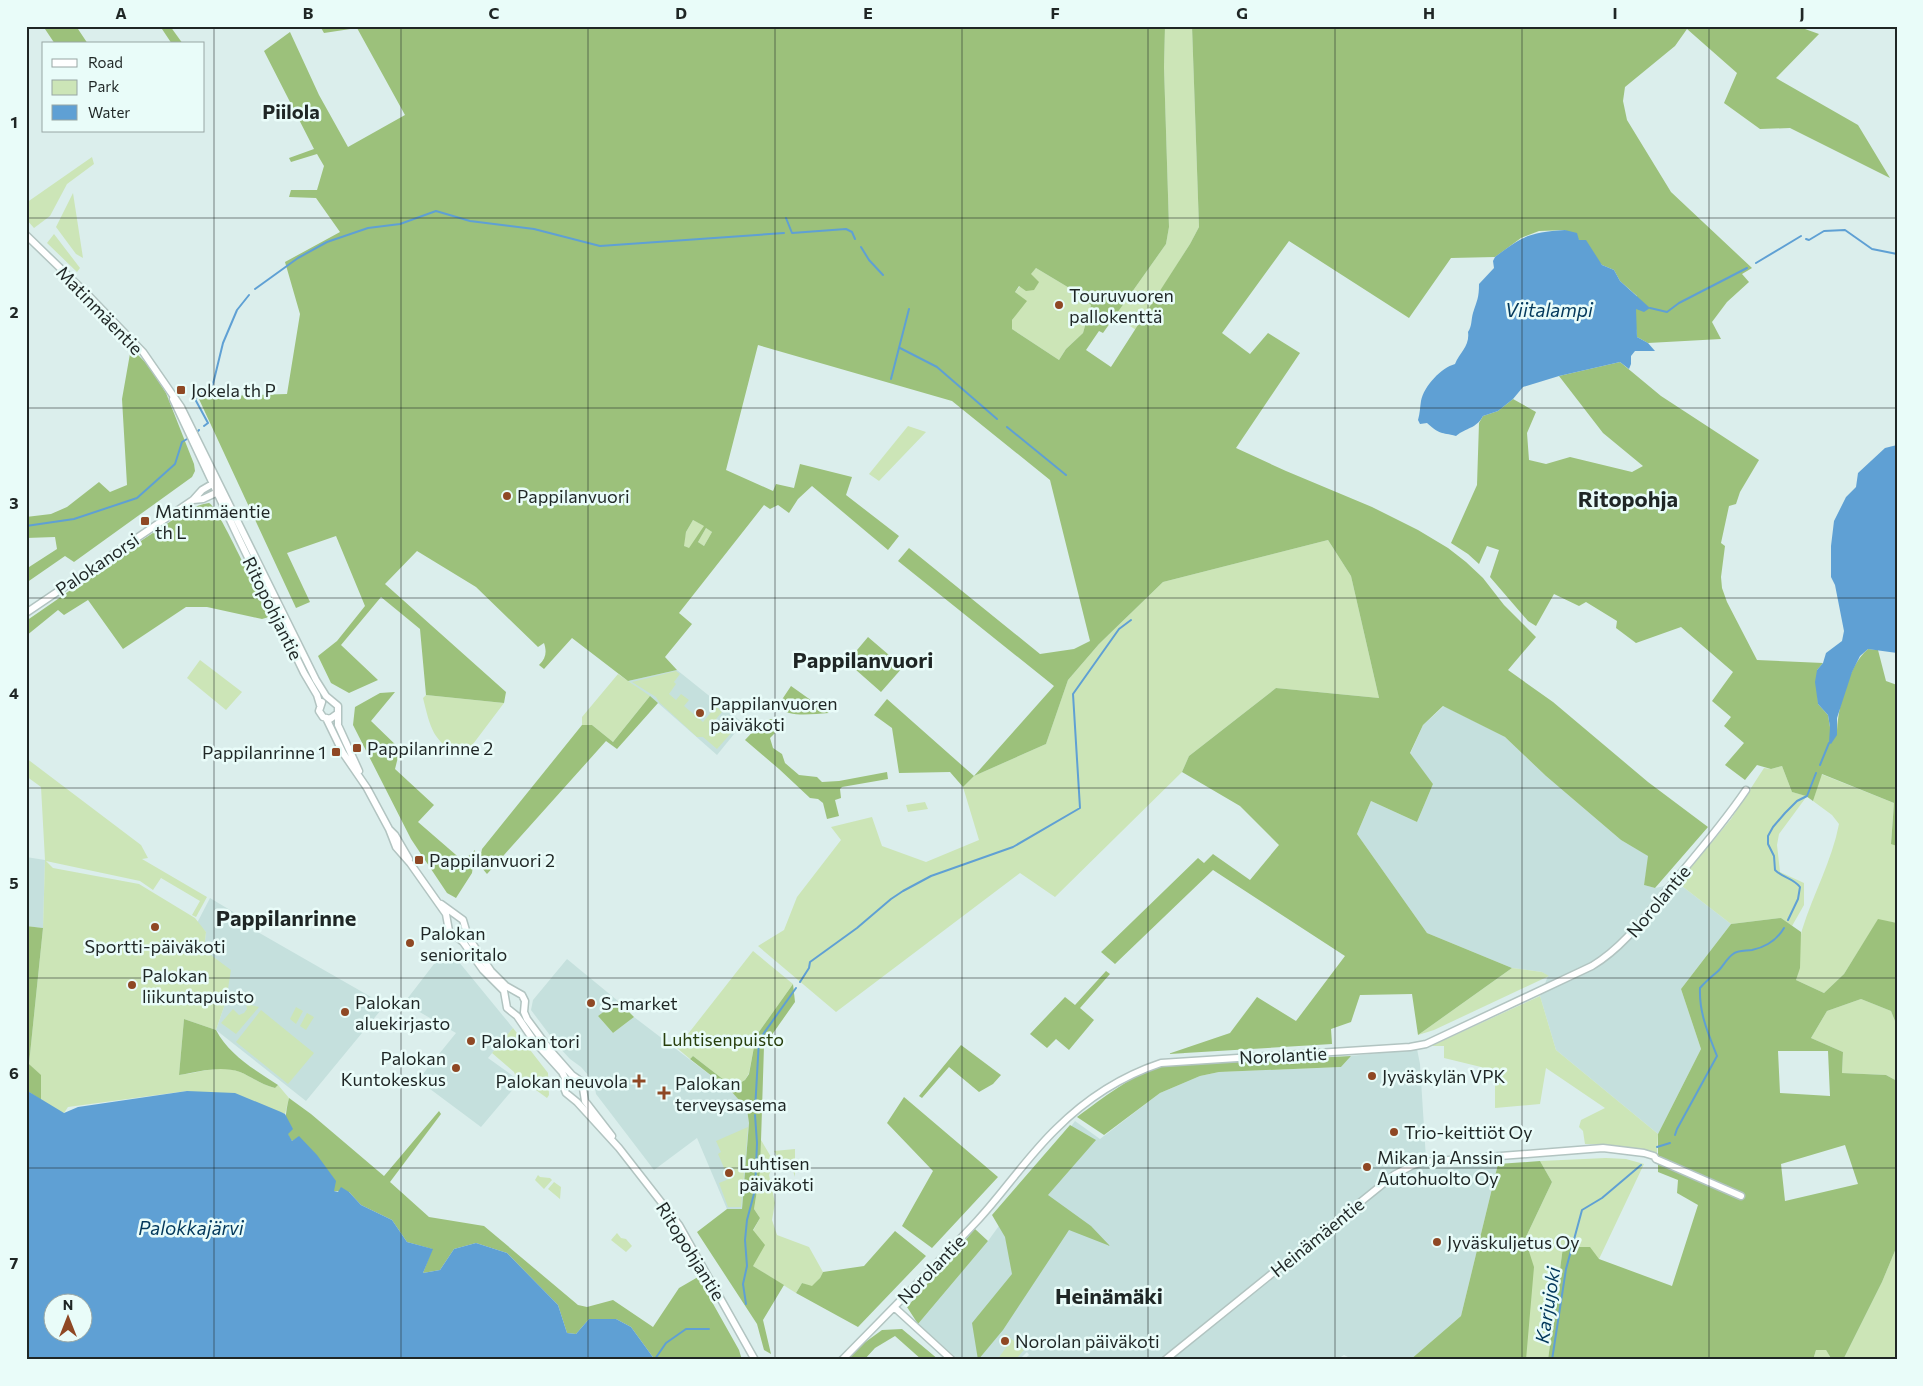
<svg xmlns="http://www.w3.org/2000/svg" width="1923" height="1386" font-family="Commissioner,sans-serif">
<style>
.built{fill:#c5e0dd}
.green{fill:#cce5b7}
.forest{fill:#9cc17b;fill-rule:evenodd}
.water{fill:#5fa0d4;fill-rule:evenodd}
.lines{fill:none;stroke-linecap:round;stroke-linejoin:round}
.stream{stroke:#5fa0d4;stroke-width:2}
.secondary-casing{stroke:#b2c4c1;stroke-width:9}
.secondary{stroke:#fff;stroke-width:6}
.grid{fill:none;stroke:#1f2625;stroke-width:1;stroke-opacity:0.55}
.poi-dot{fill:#8f4824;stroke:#e9fcf9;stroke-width:2}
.labels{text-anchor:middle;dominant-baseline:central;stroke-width:5;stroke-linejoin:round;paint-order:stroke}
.poi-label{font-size:18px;fill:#1f2625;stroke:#e9fcf9;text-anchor:start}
.street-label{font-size:18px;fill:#1f2625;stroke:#e9fcf9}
.park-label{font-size:18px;fill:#283f0d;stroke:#e9fcf9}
.water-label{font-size:19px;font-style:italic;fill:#03385b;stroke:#e9fcf9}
.quarter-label{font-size:20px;font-weight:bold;fill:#1f2625;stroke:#e9fcf9}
.district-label{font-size:22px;font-weight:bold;fill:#1f2625;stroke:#e9fcf9}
.neatline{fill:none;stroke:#1f2625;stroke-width:2}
.grid-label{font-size:16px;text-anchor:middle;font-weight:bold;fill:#1f2625}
</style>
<rect width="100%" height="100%" fill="#dbeeec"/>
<path class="built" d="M677 670 743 723 717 755 658 703 628 681Z
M1444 706 1505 737 1546 776 1621 840 1649 856 1644 885 1655 888 1678 883 1731 924 1681 989 1701 1049 1658 1134 1556 1050 1540 996 1548 976 1542 972 1512 968 1427 933 1357 834 1371 801 1417 822 1433 784 1410 754 1423 725Z
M26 857 45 860 43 928 26 926Z
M210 898 245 919 256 931 385 1005 306 1101 216 1030 226 1001 204 950 206 932 197 923Z
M454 956 513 1028 488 1058 520 1081 481 1127 418 1080 456 1033 404 1003 434 964 444 957Z
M567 959 618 1001 598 1016 613 1033 634 1017 731 1091 748 1109 749 1123 742 1209H727L697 1138 654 1170 596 1094 594 1082 581 1067 570 1059 558 1046 531 1010 533 1000Z
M1417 1049 1420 1064 1426 1159 1432 1169 1498 1164 1461 1316 1410 1360H1354L1344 1355 1336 1360H1023L1029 1355 1027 1352 1019 1360H959L918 1324 988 1241 1075 1121 1100 1139 1160 1093 1200 1076 1219 1072 1341 1067 1351 1056Z"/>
<path class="green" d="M1165 26H1192L1199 227 1190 244 1136 330 1115 316 1166 244 1169 227 1164 67Z
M92 157 94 164 67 184 50 216 34 228 26 219V203Z
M73 193 83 258 76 254 56 227Z
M54 234 80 268 77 272 47 243Z
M1036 268 1076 292 1091 305 1083 333 1066 349 1059 360 1012 329V320L1026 301 1015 292Z
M908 426 926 432 879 481 869 474Z
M693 520 705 526 689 549 683 546 686 532Z
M706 528 712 532 704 546 698 542Z
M1328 540 1351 576 1379 698 1276 688 1189 756 1182 772 1055 897 1020 873 836 1012 758 946 784 930 797 897 841 840 831 827 872 817 882 846 926 862 979 840 963 787 974 776 1046 744 1068 680 1099 644 1163 582Z
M200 660 242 692 226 710 187 678Z
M676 671 680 674 674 682 676 684 669 694 676 700 681 694 689 700 684 706 703 722 716 706 722 712 716 719 732 732 717 749 703 737H697L659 702 656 697 632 682Z
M618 674 650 696 613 742 592 725H582V717Z
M426 695 504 703 464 756 461 758C432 739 431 730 423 698Z
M26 758 141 845 148 858 142 859 207 897 196 917 192 915 200 901 161 878 153 890 140 881 46 861 53 868 139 884 195 918 206 932 204 950 231 970 226 1001 216 1030 184 1019 179 1075C199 1073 220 1064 240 1072 252 1077 262 1085 275 1088L278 1085 289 1098 285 1114 257 1104 187 1091 68 1107 64 1113 37 1105 41 1100V1076L29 1064 43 928 45 860 41 787 26 776Z
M1782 766 1792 792 1807 796 1779 834 1777 845 1780 872 1804 883V905L1792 926 1781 918 1731 924 1678 883 1731 819 1764 768 1771 769Z
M1821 774 1894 803 1891 843 1897 846V923L1878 920 1844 974 1824 993 1796 980C1802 963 1797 947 1802 930 1813 894 1832 861 1839 824L1832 815 1813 801Z
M925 802 928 809 908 812 906 805Z
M753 951 793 984 756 1036 749 1073 745 1080 733 1087 693 1056 690 1059 677 1048Z
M1512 968 1542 972 1549 976 1434 1030 1418 1035Z
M1540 996 1556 1050 1658 1134 1657 1153C1633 1147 1609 1144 1585 1144L1583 1131 1579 1127 1581 1120 1605 1108 1546 1068 1540 1104 1495 1108V1081L1481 1067 1444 1058V1046H1431Z
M1861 999 1891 1011 1897 1026V1081L1886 1075 1842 1073 1843 1052 1811 1038 1827 1011Z
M246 1004 259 1007 236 1034 221 1023 233 1009 239 1015 244 1013 247 1009Z
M296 1007 303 1011 296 1024 290 1019Z
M261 1010 314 1053 288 1084 236 1042Z
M307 1013 314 1017 306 1030 300 1026Z
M513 1028 548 1073 549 1095 547 1098 529 1085 518 1082 514 1072 492 1053Z
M748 1127 741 1207H728L719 1183 729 1179 718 1154 721 1152 716 1141Z
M761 1140 774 1162 769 1175 775 1203 772 1220 777 1235 809 1247 823 1272 820 1278 812 1287 802 1283 796 1293 753 1266V1231L760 1218 754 1209 760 1172Z
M795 1149V1177L791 1165 777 1156 774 1151Z
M1606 1158 1626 1159 1644 1164 1599 1259 1563 1247 1548 1360H1526L1525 1239 1552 1182 1540 1161Z
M538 1175 540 1177 550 1178 552 1180 544 1189 535 1180Z
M554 1182 561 1187 560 1199 548 1189Z
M617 1233 621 1238 626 1239 632 1246 626 1252 611 1240Z
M1897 1246V1360H1843L1882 1282Z
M1006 1334 1024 1350 1015 1360H997L1008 1345 1001 1339Z
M1816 1350H1826L1832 1360H1813Z"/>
<path class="forest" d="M43 26H76L88 44H55Z
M160 26H170L183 44H172Z
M320 26H1165L1164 67 1169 227 1166 244 1103 333 1099 331 1086 350 1111 367 1190 244 1199 227 1192 26H1804L1805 29 1819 34 1776 78 1858 125 1890 178 1790 128 1760 129 1724 103 1737 73 1687 29 1675 46 1625 87 1623 101 1627 120 1671 192 1752 268 1742 274 1749 282 1727 302 1712 322 1721 339 1648 343 1637 337 1635 319 1637 296 1620 281 1614 270 1602 265 1579 240 1565 230 1539 231 1521 238 1495 257 1451 258 1409 318 1289 241 1222 333 1250 354 1268 333 1300 353 1236 448 1286 471 1372 507 1418 530 1448 548 1466 562 1483 578 1504 605 1536 637 1508 670 1553 702 1648 782 1708 827 1655 888 1644 885 1648 856 1621 840 1546 776 1505 737 1443 706 1423 725 1410 753 1433 784 1417 822 1371 801 1357 834 1427 933 1512 968 1418 1035 1412 994 1360 995 1351 1022 1331 1029 1332 1044 1168 1054 1230 1033 1257 997 1296 1021 1345 956 1213 870 1115 964 1101 952 1198 858 1204 863 1213 854 1250 880 1279 845 1240 806 1182 772 1189 756 1276 688 1379 698 1351 576 1328 540 1163 582 1099 644 1068 680 1046 744 974 776 963 787 950 772 899 773 892 728 874 715 887 699 974 776 1054 686 898 561 909 548 1040 654 1074 649 1090 641 1050 480 952 401 758 345 726 470 773 491 776 484 794 488 800 464 852 477 846 495 899 536 888 550 812 486 798 499 789 513 778 505 770 509 764 505 679 613 692 624 665 657 677 670 628 681 572 638 544 669 539 665C546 658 547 652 544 643L538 647 476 587 417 551 385 584 506 692 504 703 426 695 420 629 381 597 341 645 378 680 349 693 331 683 318 656 337 641 365 606 336 536 287 553 310 602 296 608 198 397 287 394 300 314 285 262 340 232 316 198 289 197 291 190H317L324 166 317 154 291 162 289 158 314 149 264 51 290 32 319 95 348 147 405 115 357 28 324 33ZM1036 268 1076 292 1091 305 1083 333 1066 349 1059 360 1012 329V320L1027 301 1015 292 1019 286 1026 291 1034 290 1039 282 1031 274ZM693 520 704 526 689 548 684 546 686 532ZM706 528 712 532 704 546 698 542Z
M131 348 148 365 166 393 194 464 195 471 192 477 74 562 65 556 26 583V569L57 549 55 537 26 538V517L51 514 67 507 99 482 110 492 127 485 122 399Z
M1620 362 1661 396 1759 460 1740 492 1736 504 1729 506 1721 543 1725 546 1721 577 1722 588 1727 602 1757 660 1823 663 1817 670 1818 704 1828 715 1830 727 1837 735C1837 709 1848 666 1868 649L1878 650 1886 681 1897 685V846L1891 844 1894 803 1822 774 1813 801 1806 796 1792 792 1782 766 1771 769 1757 765 1745 780 1725 765 1744 743 1724 726 1731 717 1712 701 1733 672 1681 627 1636 643 1616 628 1617 621 1586 602 1579 606 1554 594 1536 626 1528 621 1490 577 1499 550 1487 546 1479 564 1468 554 1451 543 1477 485 1479 423 1483 416 1498 411 1513 399 1536 412 1527 433 1529 460 1546 464 1570 457 1632 472 1643 466 1603 433 1559 376Z
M209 503C219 508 260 600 269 617L262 619 207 607H186L123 649 88 600 64 615 58 610 26 636V621C72 590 115 557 162 527 176 518 192 505 209 503Z
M868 637 903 667 881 692 847 662Z
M791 686 829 713C811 714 790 718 777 707Z
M395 692 371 721 400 749 395 769 434 805 418 822 463 861 475 850 472 873 456 898 447 893 411 839 353 725 355 707 380 693Z
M650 696 658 703 617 749 606 741 487 874C479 866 480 859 482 849L582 725H592L613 742Z
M771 719 779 723V729L770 738 773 748 782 754 785 763 799 775 817 777 822 782 839 781 887 772 888 779 842 787 840 789 841 798 835 800 839 816 827 819 823 803 818 799 810 798 779 769 745 740 761 723Z
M1781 918 1801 932 1800 968 1796 980 1824 993 1844 974 1878 919 1897 923V1026L1891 1011 1861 999 1827 1011 1811 1038 1843 1052 1842 1073 1886 1075 1897 1081V1246L1882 1282 1843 1360H1832L1826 1350H1816L1813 1360H1548L1563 1247H1590L1599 1259 1672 1286 1698 1205 1677 1193 1678 1180 1658 1172V1134L1701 1049 1681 989 1731 924ZM1778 1051H1828L1830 1096 1780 1093ZM1845 1145 1858 1184 1785 1201 1781 1164Z
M26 926 43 928 29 1064 41 1075V1100L26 1090Z
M1106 971 1110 974 1080 1008 1094 1020 1069 1050 1056 1039 1047 1048 1030 1034 1065 997 1075 1005Z
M793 984 795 1002 764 1046 760 1172 754 1209 760 1218 753 1230 765 1245 753 1266 784 1285 763 1320 771 1354 764 1350 757 1324 697 1232 727 1209H742L749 1123 747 1109 731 1091 690 1059 693 1056 733 1087 745 1080 749 1074 756 1036Z
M618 1001 634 1017 613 1033 598 1016Z
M184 1019 216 1030C229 1055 255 1070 278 1085L275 1088C262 1085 252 1077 240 1072 220 1065 198 1072 179 1075Z
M961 1045 1001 1075 993 1084 979 1092 949 1067 922 1098 919 1096Z
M1351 1056 1341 1067 1219 1072 1200 1076 1160 1093 1104 1135 1077 1117C1106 1096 1127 1078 1161 1066Z
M904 1097 998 1177 932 1248 902 1226 933 1171 887 1123Z
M289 1098 311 1114 384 1176 439 1111 441 1114 390 1182 429 1217 484 1226 578 1305 587 1307 613 1300 653 1327 679 1288 698 1277 739 1350 742 1360H655L631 1327 616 1319H589L576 1334 567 1333 558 1305 507 1253 476 1243 454 1249 440 1270 423 1273 432 1249 407 1242 392 1220 361 1205 349 1192 334 1191V1188L296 1139 292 1141C282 1130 286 1110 289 1098Z
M1070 1125 1096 1140 1048 1195 1091 1226 1110 1246 1069 1230 1003 1330 978 1360 972 1323 1012 1274 1005 1237 992 1215Z
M1540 1161 1552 1182 1525 1239 1534 1267 1526 1360H1410L1461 1316 1498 1164Z
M975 1229 988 1241 918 1324 907 1307Z
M895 1231 926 1256 858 1327 796 1293 802 1283 812 1286 820 1278 823 1272 864 1266Z
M902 1329 939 1360H922L895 1336 875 1348 864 1360H847L860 1346 882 1330Z"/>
<path class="water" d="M1565 230 1577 233 1579 240H1586L1602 265 1614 270 1620 281 1650 308 1644 312 1636 309 1637 337 1648 343 1655 351H1635L1631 356V364L1629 369 1620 362 1559 376 1523 387 1513 399 1498 411 1483 416C1476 429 1467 427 1456 436 1441 432 1440 435 1427 423L1420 424 1418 420C1420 413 1420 407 1421 401 1424 386 1441 368 1455 364 1460 352 1470 346 1468 332 1472 326 1471 320 1473 313 1477 300 1479 298 1479 284L1494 268 1493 261 1495 257C1522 236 1531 232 1565 230Z
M1897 445V653L1868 649 1860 656 1852 672 1837 718V735L1831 744 1829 743 1830 727 1828 715 1818 704 1815 682 1817 670 1823 663 1826 653 1842 641 1844 631 1835 585 1831 577V546L1834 521 1846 497 1856 487 1858 473 1885 448Z
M26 1090 64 1113 78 1107 187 1091 235 1093 281 1112 285 1114 293 1129 288 1134 292 1141 299 1136 317 1155 336 1181 334 1191 338 1192 341 1187 349 1192 361 1205 392 1220 407 1242 433 1249 423 1273 440 1270 454 1249 476 1243 507 1253 558 1305 567 1333 576 1334 589 1319H616L631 1327 655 1360H26ZM52 1304H82V1334H52Z"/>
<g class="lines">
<path class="stream" d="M786 218 792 233 846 229 852 232 855 239
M1806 239 1809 240 1824 231 1845 230 1872 249 1897 254
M861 247 869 260 883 275
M1756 263 1801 236
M255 289 298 258 327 242 368 228 400 224 436 211 470 221 534 229 600 246 784 233
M1650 308 1667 312 1679 303 1747 268
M900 348 937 367 997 419
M891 379 909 309
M204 426 208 423 195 399 213 384 223 343 237 310 249 295
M1007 427 1066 475
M198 431 199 430
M26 526 74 519 137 498 175 464 182 442 187 439
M1820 765 1829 743
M1788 920 1798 899 1800 887C1793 878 1783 878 1775 870L1774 856 1768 844V836L1773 827 1785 813 1797 801 1807 796 1816 773
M800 982 809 968 810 962 857 928 891 899 903 891 931 876 1013 847 1080 808 1073 694 1119 629 1131 620
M755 1110 759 1040 796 988
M1675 1135 1677 1129 1717 1056C1708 1033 1699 1013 1700 988 1705 982 1711 977 1717 972 1723 967 1726 959 1733 954 1738 950 1745 951 1752 950 1766 947 1777 940 1784 928
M1657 1147 1670 1143
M746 1304 743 1284 747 1266 745 1240 747 1220 755 1190 757 1143 755 1115
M655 1359 666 1343 686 1329H709
M1552 1360 1566 1269 1582 1210 1602 1198 1641 1165"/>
<defs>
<path id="secondary" d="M26 235 89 296 143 352 181 407 316 680 326 696 338 706V725L359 771
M173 399 239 539 304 673 317 695 320 705
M193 500 203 499 220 491
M26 613 193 500 202 490 214 483
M322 702 319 711 323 717 330 719 337 714
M326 718 343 753 367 788 389 829 396 847 410 863 446 914 449 931 463 942 483 970 504 991 507 1008 517 1016 534 1041 562 1072 565 1078 564 1088 566 1093 577 1102 619 1148 679 1225 755 1360
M390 830 395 835 409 859
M441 904 463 920 468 937 491 971 506 986 522 995 525 1001 524 1012 527 1019 550 1050 572 1075 582 1082 585 1101 612 1136
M894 1307 952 1360
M842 1360C887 1314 933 1268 977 1221 1004 1192 1027 1157 1056 1129 1085 1100 1122 1076 1161 1063L1410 1047 1426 1044 1592 966C1625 946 1646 915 1670 886 1696 855 1723 824 1746 790
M1165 1360 1394 1175 1411 1166 1423 1162 1603 1148 1644 1153 1654 1156 1656 1159 1741 1196"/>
</defs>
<use href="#secondary" class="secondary-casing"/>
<use href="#secondary" class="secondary"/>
</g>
<path class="grid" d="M214 26V1360M401 26V1360M588 26V1360M775 26V1360M962 26V1360M1148 26V1360M1335 26V1360M1522 26V1360M1709 26V1360M26 218H1897M26 408H1897M26 598H1897M26 788H1897M26 978H1897M26 1168H1897"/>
<g class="poi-dot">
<circle cx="1059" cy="305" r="5"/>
<rect x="176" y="385" width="10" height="10" rx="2.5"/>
<circle cx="507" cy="496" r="5"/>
<rect x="140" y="516" width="10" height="10" rx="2.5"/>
<circle cx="700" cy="713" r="5"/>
<rect x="352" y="743" width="10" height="10" rx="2.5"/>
<rect x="331" y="747" width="10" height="10" rx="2.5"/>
<rect x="414" y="855" width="10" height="10" rx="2.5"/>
<circle cx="155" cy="927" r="5"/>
<circle cx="410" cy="943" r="5"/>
<circle cx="132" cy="985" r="5"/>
<circle cx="591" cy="1003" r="5"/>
<circle cx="345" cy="1012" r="5"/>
<circle cx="471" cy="1041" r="5"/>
<circle cx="456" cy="1068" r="5"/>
<circle cx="1372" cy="1076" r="5"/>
<path d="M636.5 1073.5h5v5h5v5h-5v5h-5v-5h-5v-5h5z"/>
<path d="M661.5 1085.5h5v5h5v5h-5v5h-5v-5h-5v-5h5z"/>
<circle cx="1394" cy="1132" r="5"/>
<circle cx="1367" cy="1167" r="5"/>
<circle cx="729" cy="1173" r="5"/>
<circle cx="1437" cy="1242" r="5"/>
<circle cx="1005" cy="1341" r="5"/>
</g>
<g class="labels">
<g class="poi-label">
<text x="1069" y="295">Touruvuoren<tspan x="1069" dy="21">pallokenttä</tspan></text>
<text x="191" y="390">Jokela th P</text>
<text x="517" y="496">Pappilanvuori</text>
<text x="155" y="511">Matinmäentie<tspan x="155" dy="21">th L</tspan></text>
<text x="710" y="703">Pappilanvuoren<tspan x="710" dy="21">päiväkoti</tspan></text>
<text x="367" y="748">Pappilanrinne 2</text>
<text x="326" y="752" text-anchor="end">Pappilanrinne 1</text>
<text x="429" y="860">Pappilanvuori 2</text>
<text x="420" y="933">Palokan<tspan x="420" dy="21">senioritalo</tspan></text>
<text x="155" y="946" text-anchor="middle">Sportti-päiväkoti</text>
<text x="142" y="975">Palokan<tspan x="142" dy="21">liikuntapuisto</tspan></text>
<text x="355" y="1002">Palokan<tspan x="355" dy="21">aluekirjasto</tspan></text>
<text x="601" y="1003">S-market</text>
<text x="481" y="1041">Palokan tori</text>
<text x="446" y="1058" text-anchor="end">Palokan<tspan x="446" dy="21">Kuntokeskus</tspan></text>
<text x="1382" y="1076">Jyväskylän VPK</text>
<text x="628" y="1081" text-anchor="end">Palokan neuvola</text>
<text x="675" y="1083">Palokan<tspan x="675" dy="21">terveysasema</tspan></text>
<text x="1404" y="1132">Trio-keittiöt Oy</text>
<text x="1377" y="1157">Mikan ja Anssin<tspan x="1377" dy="21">Autohuolto Oy</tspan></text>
<text x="739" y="1163">Luhtisen<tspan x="739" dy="21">päiväkoti</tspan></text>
<text x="1447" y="1242">Jyväskuljetus Oy</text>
<text x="1015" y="1341">Norolan päiväkoti</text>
</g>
<g class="street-label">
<text transform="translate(100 310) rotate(46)">Matinmäentie</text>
<text transform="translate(97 564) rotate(-34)">Palokanorsi</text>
<text transform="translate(273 608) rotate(64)">Ritopohjantie</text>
<text transform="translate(1658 901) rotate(-50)">Norolantie</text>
<text transform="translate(1283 1055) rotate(-3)">Norolantie</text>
<text transform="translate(1317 1237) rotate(-39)">Heinämäentie</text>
<text transform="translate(691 1251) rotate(58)">Ritopohjantie</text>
<text transform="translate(931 1269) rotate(-46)">Norolantie</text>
</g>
<g class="park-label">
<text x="723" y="1039">Luhtisenpuisto</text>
</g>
<g class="water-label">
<text x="1549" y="309">Viitalampi</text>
<text x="191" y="1227">Palokkajärvi</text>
<text transform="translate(1547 1305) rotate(-81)">Karjujoki</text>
</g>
<g class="quarter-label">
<text x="291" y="111">Piilola</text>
</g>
<g class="district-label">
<text x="1628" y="498">Ritopohja</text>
<text x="863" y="659">Pappilanvuori</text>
<text x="286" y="917">Pappilanrinne</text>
<text x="1109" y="1295">Heinämäki</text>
</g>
</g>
<rect width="1923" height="1386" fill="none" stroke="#e9fcf9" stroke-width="55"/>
<rect x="42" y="42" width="162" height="90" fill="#e9fcf9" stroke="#98a6a4"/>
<rect x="52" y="59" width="25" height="8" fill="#ffffff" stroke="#98a6a4"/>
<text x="88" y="68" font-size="15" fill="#1f2625">Road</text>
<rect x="52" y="80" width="25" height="15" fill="#cce5b7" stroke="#98a6a4"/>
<text x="88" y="92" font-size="15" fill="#1f2625">Park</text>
<rect x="52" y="105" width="25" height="15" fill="#5fa0d4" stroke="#98a6a4"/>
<text x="88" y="118" font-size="15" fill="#1f2625">Water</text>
<g transform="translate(68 1318)"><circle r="24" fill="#e9fcf9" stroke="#98a6a4"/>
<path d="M0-4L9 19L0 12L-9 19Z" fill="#8f4824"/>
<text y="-8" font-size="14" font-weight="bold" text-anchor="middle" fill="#1f2625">N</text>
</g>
<rect x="28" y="28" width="1868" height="1330" class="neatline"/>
<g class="grid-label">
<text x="121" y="19">A</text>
<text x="308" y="19">B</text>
<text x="494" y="19">C</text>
<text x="681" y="19">D</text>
<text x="868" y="19">E</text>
<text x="1055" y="19">F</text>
<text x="1242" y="19">G</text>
<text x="1429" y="19">H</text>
<text x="1615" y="19">I</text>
<text x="1802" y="19">J</text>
<text x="14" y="128">1</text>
<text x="14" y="318">2</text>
<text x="14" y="509">3</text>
<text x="14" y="699">4</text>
<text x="14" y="889">5</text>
<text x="14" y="1079">6</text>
<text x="14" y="1269">7</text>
</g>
</svg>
